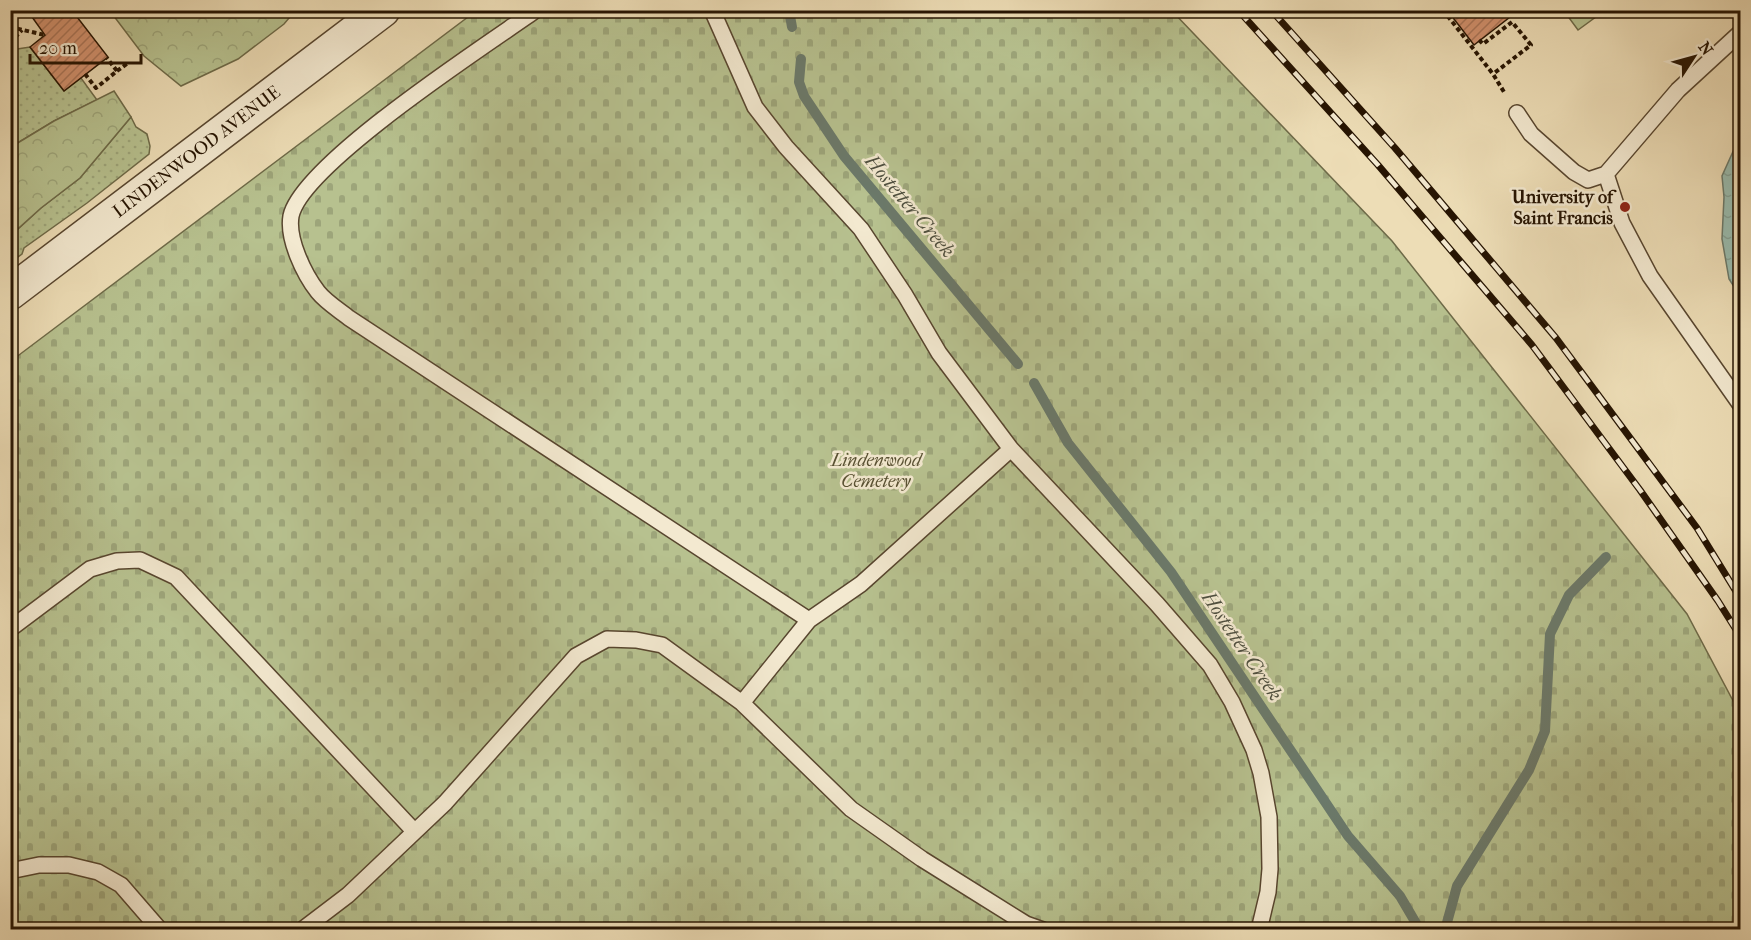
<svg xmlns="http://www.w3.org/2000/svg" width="1751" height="940" font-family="'IM FELL French Canon',serif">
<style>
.grass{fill:url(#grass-dots);stroke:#6e6a48;stroke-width:1.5}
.forest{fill:url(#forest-crowns);stroke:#6e6a48;stroke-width:1.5}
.cemetery{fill:url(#cemetery-stones);stroke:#6e6a48;stroke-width:1.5}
.garden{fill:#b7c18f;stroke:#6e6a48;stroke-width:1.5}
.water{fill:url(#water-ripples);stroke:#6b796a;stroke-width:1.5}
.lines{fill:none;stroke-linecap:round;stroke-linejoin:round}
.stream{stroke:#6b796a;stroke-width:10}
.building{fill:url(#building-hatch);stroke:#261402;stroke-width:1.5}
.service-casing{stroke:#58462f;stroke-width:18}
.tertiary-casing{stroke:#58462f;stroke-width:36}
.path{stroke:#261402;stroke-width:4;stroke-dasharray:4.5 3;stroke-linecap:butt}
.service{stroke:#f3e9d0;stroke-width:15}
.tertiary{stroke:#f3e9d0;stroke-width:33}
.rail-casing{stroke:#261402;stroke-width:7}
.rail{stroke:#f3e9d0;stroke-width:4.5;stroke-dasharray:14;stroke-linecap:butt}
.poi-dot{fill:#8f2418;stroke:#f3e9d0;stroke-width:2}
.labels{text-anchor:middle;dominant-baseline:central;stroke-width:5;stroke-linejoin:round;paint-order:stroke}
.street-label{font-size:18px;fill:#261402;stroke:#f3e9d0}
.poi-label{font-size:18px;font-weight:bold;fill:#261402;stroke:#f3e9d0;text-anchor:end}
.park-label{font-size:18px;font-style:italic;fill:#595133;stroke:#f3e9d0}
.water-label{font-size:20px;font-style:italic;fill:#4e4f3f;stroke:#f3e9d0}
</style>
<defs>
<pattern id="grass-dots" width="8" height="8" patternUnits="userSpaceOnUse" patternTransform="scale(1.5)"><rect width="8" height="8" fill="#b7c18f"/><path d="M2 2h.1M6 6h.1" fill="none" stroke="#9da57a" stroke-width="1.8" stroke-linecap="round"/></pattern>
<pattern id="forest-crowns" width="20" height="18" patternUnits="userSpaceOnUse" patternTransform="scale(1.5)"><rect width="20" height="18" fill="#b7c18f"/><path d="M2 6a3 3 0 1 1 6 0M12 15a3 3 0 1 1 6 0" fill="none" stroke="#9da57a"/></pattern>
<pattern id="cemetery-stones" width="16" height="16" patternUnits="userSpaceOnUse" patternTransform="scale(1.5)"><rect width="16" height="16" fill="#b7c18f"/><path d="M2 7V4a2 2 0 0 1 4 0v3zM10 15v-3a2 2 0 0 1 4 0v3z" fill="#9da57a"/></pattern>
<pattern id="water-ripples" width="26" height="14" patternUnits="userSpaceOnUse" patternTransform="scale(1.5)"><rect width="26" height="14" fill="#99bcaf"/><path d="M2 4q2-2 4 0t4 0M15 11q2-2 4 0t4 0" fill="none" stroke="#84a195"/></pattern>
<pattern id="building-hatch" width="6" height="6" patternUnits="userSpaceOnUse" patternTransform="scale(1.5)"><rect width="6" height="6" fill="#d3926f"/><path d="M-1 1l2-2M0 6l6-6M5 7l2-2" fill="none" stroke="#ab7659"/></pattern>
</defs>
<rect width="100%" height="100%" fill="#edddb6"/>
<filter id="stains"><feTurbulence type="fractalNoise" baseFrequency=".00333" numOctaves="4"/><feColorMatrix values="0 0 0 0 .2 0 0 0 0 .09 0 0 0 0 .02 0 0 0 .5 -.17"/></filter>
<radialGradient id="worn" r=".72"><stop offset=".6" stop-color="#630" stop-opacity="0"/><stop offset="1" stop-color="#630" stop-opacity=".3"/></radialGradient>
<path class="grass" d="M30 47 64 91 81 78 97 100 54 121 11 147V50Z
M131 117 136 127 147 134 150 146 149 154 87 203 24 248 22 254 11 262 10 221 17 230 41 208 80 178Z"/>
<path class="forest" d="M110 11H295L284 24 238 59 181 86 144 56Z
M114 91 131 117 80 178 41 208 11 235V147L54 121Z"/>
<path class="cemetery" d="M476 11H1172L1392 241 1687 614 1740 714V929L11 930V361Z"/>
<path class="garden" d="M1564 11H1604L1578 30Z"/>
<path class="water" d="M1740 136V296L1729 279 1722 239 1724 197 1722 176Z"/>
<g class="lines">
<path class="stream" d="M789 10 792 27
M801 59 799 82 804 96 844 156 1018 364
M1034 383 1068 443 1171 572 1348 836 1400 896 1420 930
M1445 930 1457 886 1529 770 1545 731 1550 634 1569 595 1606 557"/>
</g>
<path class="building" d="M27 10H69L71 13H74L108 57 64 91 30 47 45 35Z
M1447 10H1519L1474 45Z"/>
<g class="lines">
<defs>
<path id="service" d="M536 10C488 44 302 164 291 216 287 239 304 274 318 292 326 302 339 310 349 318L809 620
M712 10 755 107 786 147 861 229 905 295 939 353 1011 449 1157 604 1210 665 1232 702 1254 750 1261 773 1269 817 1270 869 1268 892 1259 930
M1740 33 1678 90 1606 174 1622 223 1650 276 1740 404
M1517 113 1531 134 1574 172 1588 180 1606 174
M10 629 90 569 117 561 140 560 176 577 414 831
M742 703 851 809 922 859 1026 924 1043 930
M10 871 39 865H69L98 872 121 885 160 930
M302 930 348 895 445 803 576 656 607 639 636 640 662 645 742 703 809 620 861 584 1011 449"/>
<g id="tertiary">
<path id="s1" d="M10 293 383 10"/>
</g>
</defs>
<use href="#service" class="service-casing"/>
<use href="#tertiary" class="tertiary-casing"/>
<path class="path" d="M1443 10 1493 74 1504 92
M10 27 45 35
M1479 40 1483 44 1512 22 1531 45 1493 74
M10 43 22 30
M117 71 128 63
M85 74 96 88 117 71 107 58"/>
<use href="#service" class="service"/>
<use href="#tertiary" class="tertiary"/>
<defs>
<path id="rail" d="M1238 10 1378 165 1532 345 1640 490 1718 601 1740 636
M1271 10 1395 148 1556 338 1697 528 1740 598"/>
</defs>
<use href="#rail" class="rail-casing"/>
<use href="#rail" class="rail"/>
</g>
<circle class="poi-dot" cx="1625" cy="207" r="6"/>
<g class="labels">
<g class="street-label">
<text stroke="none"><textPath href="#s1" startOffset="234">LINDENWOOD AVENUE</textPath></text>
</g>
<g class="poi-label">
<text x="1613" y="197">University of<tspan x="1613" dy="21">Saint Francis</tspan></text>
</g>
<g class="park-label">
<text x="876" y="460">Lindenwood<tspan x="876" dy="21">Cemetery</tspan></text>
</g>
<g class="water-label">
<text transform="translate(910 206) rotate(50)">Hostetter Creek</text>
<text transform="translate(1242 646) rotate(56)">Hostetter Creek</text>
</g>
</g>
<rect width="1751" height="940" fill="none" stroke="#edddb6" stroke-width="36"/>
<rect x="12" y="12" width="1727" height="916" fill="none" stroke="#261402" stroke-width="3"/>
<rect x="18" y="18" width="1715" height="904" fill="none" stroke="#261402" stroke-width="1.5"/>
<g transform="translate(1694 57) rotate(54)" stroke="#f3e9d0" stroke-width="4.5" paint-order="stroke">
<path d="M0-4.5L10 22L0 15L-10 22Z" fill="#261402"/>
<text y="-9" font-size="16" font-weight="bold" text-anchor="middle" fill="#261402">N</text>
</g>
<path d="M30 54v9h111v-9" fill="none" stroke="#261402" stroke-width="3"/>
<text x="39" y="54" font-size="18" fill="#261402" stroke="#f3e9d0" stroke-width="4.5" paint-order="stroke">20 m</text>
<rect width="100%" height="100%" filter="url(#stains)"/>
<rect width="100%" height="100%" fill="url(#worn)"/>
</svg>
